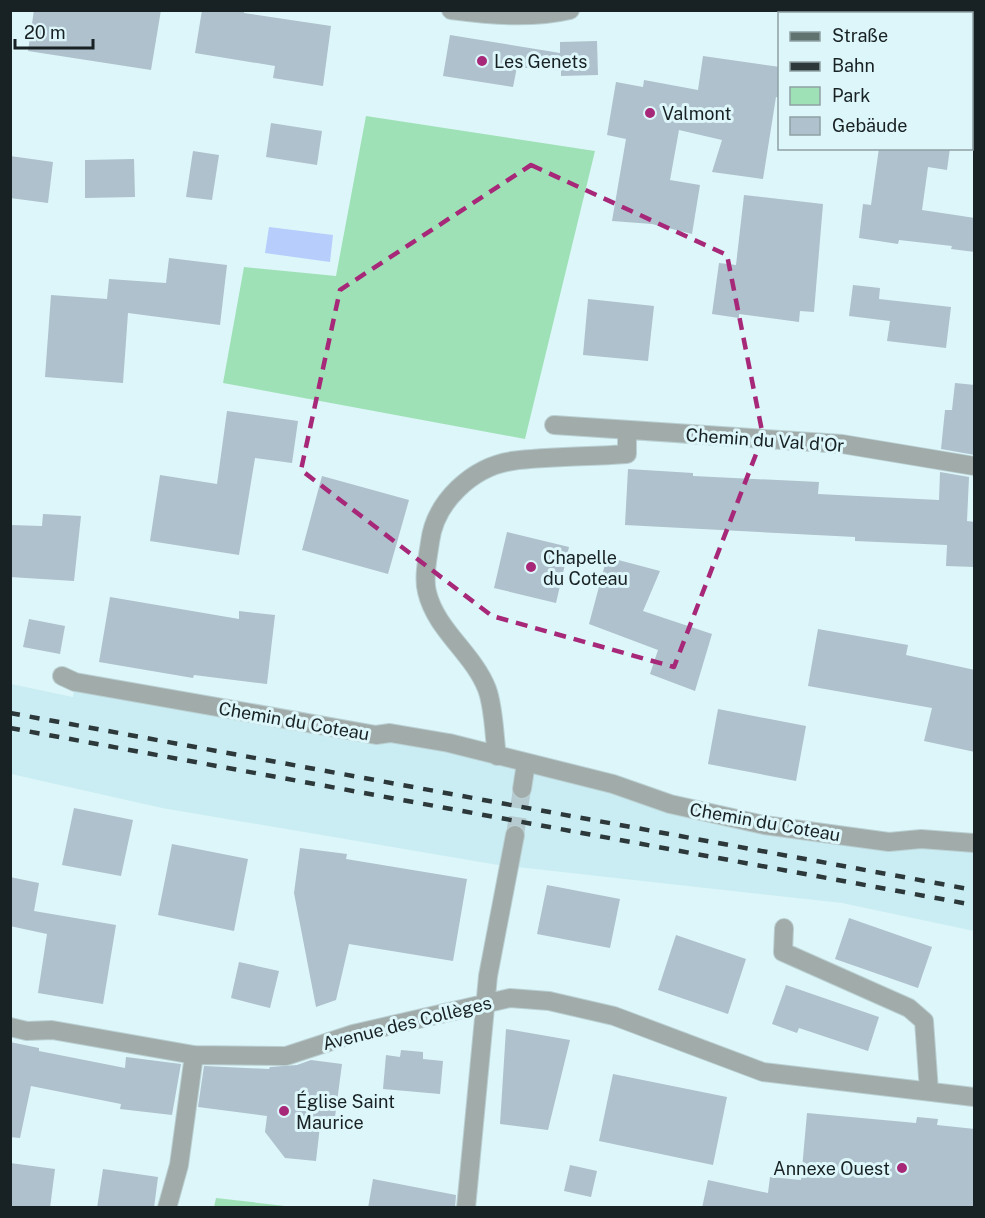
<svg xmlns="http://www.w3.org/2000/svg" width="985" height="1218" font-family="'Public Sans',sans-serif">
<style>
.built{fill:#caedf3}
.green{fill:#9fe1b6}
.water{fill:#b7cdfc}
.building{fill:#aec1cd}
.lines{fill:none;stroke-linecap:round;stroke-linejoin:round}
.minor-tunnel{stroke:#b6cbcf;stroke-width:18;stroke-dasharray:18 9;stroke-linecap:butt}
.minor-casing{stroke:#bad0d3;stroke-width:20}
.major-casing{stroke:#bad0d3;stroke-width:20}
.minor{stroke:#a1acaa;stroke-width:18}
.major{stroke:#60736f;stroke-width:18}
.rail{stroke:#2d383a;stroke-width:4.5;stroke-dasharray:10 10;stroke-linecap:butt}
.marked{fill:none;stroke:#a72878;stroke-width:4.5;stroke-dasharray:12 8;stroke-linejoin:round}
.poi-dot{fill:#a72878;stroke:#ddf6fa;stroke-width:2}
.labels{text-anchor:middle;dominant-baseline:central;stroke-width:6;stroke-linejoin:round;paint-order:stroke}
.poi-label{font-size:18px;fill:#182123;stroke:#ddf6fa;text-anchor:start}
.street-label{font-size:18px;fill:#182123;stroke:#ddf6fa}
</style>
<rect width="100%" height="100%" fill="#ddf6fa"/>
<path class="built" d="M75 682 390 733 764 825 974 843V931L842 903 498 865 162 808 11 774V684L73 697Z"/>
<path class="green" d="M366 116 595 151 525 439 223 383 244 267 336 276Z
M216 1198 294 1207H214Z"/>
<path class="water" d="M269 227 333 235 330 262 265 253Z"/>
<path class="building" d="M34 10H161L151 70 28 51Z
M202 10H244V13L331 26 323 86 273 78 275 66 195 53Z
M450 35 560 53V42L597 41 598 75 561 76V71L517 67 513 87 443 76Z
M703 56 780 67V98L776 97 763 179 712 172 722 140 679 130 670 180 700 185 692 234 652 224 612 221 626 139 607 135 616 82 643 87 644 80 698 90Z
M271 123 322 131 317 165 266 157Z
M879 148H950L947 170 928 167 922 210 975 218V252L951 249 952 246 899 240 898 244 859 238 863 204 871 205Z
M193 151 219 155 212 200 186 197Z
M10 156 53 162 48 203 10 198Z
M134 159 135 197 85 198V160Z
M744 195 823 204 814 312 800 311 799 322 739 314V318L712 314 719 263 736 265Z
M169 258 227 265 220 325 128 313 123 383 45 377 51 295 107 299 109 279 166 283Z
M853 285 880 288 879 299 951 307 946 348 887 341 890 321 849 316Z
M588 299 654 306 648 361 583 355Z
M955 383 975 385V455L941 449 945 410H952Z
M227 411 298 421 292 463 255 458 239 555 150 541 160 475 217 484Z
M628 469 693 473V476L819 482 818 494 939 500 940 472 969 477 967 521 975 522V567L946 566 947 545 855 541V537L625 525Z
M322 476 409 500 388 574 302 550Z
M43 514 81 516 74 581 10 577V525L42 526Z
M507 532 569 547 556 603 494 588Z
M607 557 660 571 643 611 712 634 695 691 650 674 658 650 589 624Z
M110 597 239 619V611L275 615 267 684 194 675 193 678 99 662Z
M29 619 65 626 60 654 23 647Z
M818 629 908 645 906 655 975 670V752L924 741 932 708 808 686Z
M718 709 806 726 796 781 708 764Z
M74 808 133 820 121 876 62 865Z
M172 844 248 859 234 931 158 915Z
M300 848 347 854 346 859 467 879 453 961 349 944 336 1000 316 1007 294 893Z
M10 877 39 883 34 911 116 925 103 1004 38 993 47 934 10 926Z
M547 885 620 899 610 948 537 934Z
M849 918 932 947 918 988 835 959Z
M676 935 746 959 728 1014 658 990Z
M239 962 279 971 270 1008 231 998Z
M786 985 879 1017 868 1051 799 1028 797 1033 772 1024Z
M506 1029 570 1040 548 1130 500 1124Z
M10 1042 39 1048V1051L125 1068 126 1057 181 1064 172 1115 120 1109 121 1104 31 1086 20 1138 10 1137Z
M401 1050 423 1052V1059L443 1061 440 1094 383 1089 386 1055 400 1057Z
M311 1060 342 1064 335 1117H321L316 1161 285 1158 265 1132 267 1116 198 1107 204 1066 269 1069 270 1067 297 1065Z
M613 1074 727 1097 713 1165 599 1141Z
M807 1113 916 1123 917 1117 938 1119 937 1125 975 1129V1208H702L708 1180 768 1193 770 1177 801 1180Z
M10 1163 55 1169 50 1208H10Z
M570 1165 597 1171 591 1197 564 1191Z
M103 1169 158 1177 154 1208H97Z
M373 1179 456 1195 455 1208H368Z"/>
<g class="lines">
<path class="minor-tunnel" d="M515 835 522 789"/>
<defs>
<path id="minor" d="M451 10C490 15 531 19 570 10
M554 425 842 444 974 466
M62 676 75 682 376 735 390 733 449 743 613 784 670 804 764 825 889 842 921 839 974 843
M497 756C494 735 494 708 487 689 473 653 436 630 427 592 423 577 428 557 430 542 435 502 472 467 512 461 550 456 589 457 627 454V430
M522 789 526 763
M784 928 783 952 909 1008 924 1021 929 1091
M10 1027 27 1031 52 1030 194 1055 286 1056 353 1034 510 998 549 1001 614 1016 763 1072 974 1097
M167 1208 179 1165 194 1055
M466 1208 488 976 515 835"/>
<path id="major" d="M972 21 974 28"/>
</defs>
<use href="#minor" class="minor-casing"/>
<use href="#major" class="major-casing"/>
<use href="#minor" class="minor"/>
<use href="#major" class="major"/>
<path class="rail" d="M10 713 974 890
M10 728 974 905"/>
</g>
<path class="marked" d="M531 165 727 255 763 436 674 667 492 616 301 470 340 290Z"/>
<g class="poi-dot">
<circle cx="482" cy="61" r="6"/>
<circle cx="650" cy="113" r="6"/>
<circle cx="531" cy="567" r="6"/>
<circle cx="284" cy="1111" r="6"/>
<circle cx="902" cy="1168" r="6"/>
</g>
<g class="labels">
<g class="poi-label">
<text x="494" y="61">Les Genets</text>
<text x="662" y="113">Valmont</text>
<text x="543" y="557">Chapelle<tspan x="543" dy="21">du Coteau</tspan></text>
<text x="296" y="1101">Église Saint<tspan x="296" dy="21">Maurice</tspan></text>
<text x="890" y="1168" text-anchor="end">Annexe Ouest</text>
</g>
<g class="street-label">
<text transform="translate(765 440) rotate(4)">Chemin du Val d'Or</text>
<text transform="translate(294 721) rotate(10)">Chemin du Coteau</text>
<text transform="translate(765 822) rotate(10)">Chemin du Coteau</text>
<text transform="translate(407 1023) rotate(-14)">Avenue des Collèges</text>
</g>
</g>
<rect width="985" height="1218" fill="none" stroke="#182123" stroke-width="24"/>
<rect x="778" y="12" width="195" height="138" fill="#ddf6fa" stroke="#8ea1a4" stroke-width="1.5"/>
<rect x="790" y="32" width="30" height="9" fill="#60736f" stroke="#8ea1a4" stroke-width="1.5"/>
<text x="832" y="42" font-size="18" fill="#182123">Straße</text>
<rect x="790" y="62" width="30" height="9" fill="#2d383a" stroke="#8ea1a4" stroke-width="1.5"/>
<text x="832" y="72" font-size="18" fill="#182123">Bahn</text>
<rect x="790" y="87" width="30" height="18" fill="#9fe1b6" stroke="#8ea1a4" stroke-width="1.5"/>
<text x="832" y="102" font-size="18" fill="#182123">Park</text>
<rect x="790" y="117" width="30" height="18" fill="#aec1cd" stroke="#8ea1a4" stroke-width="1.5"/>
<text x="832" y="132" font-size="18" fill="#182123">Gebäude</text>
<path d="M15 39v9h78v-9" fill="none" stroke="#182123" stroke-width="3"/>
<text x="24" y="39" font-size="18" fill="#182123" stroke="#ddf6fa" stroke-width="4.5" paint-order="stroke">20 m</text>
</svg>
